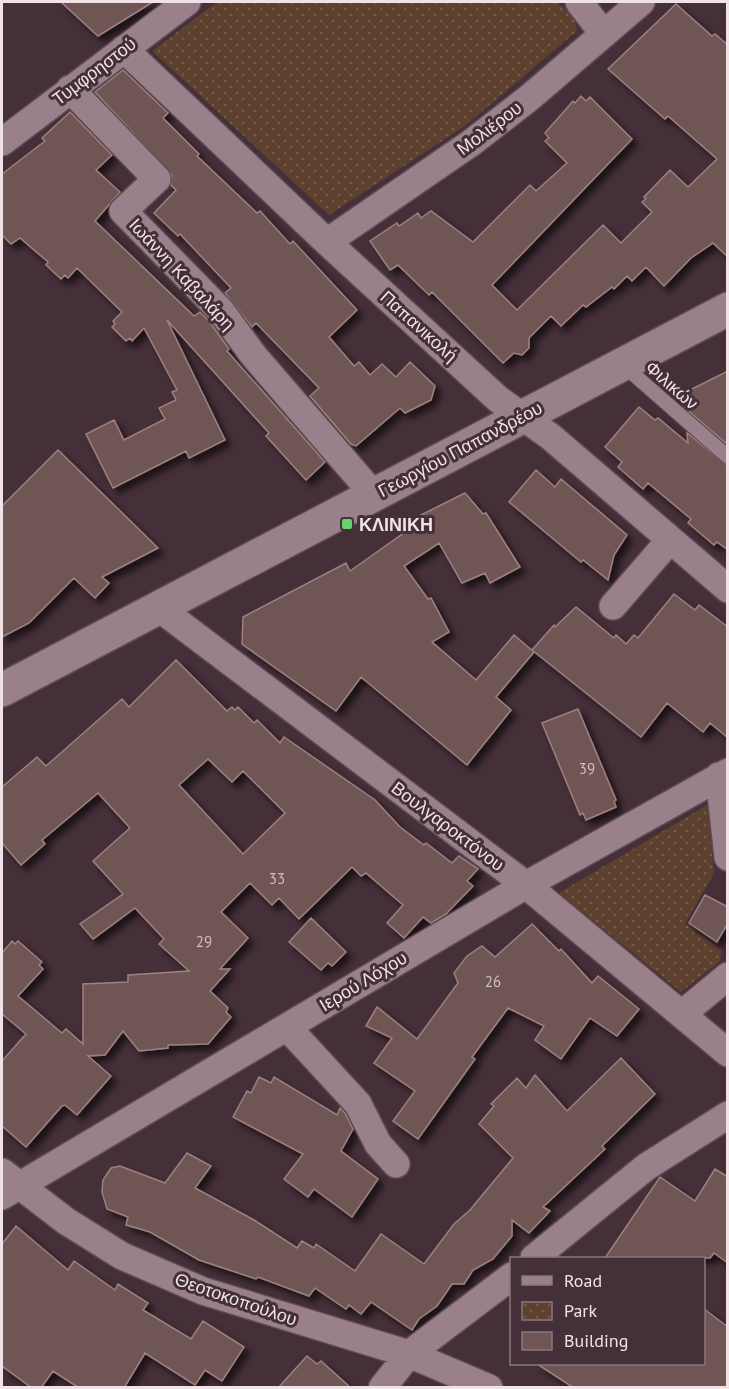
<svg xmlns="http://www.w3.org/2000/svg" width="729" height="1389" font-family="'PT Sans',sans-serif">
<style>
.park{fill:url(#park-dots)}
.building{fill:#6f5554;stroke:#9d817f;stroke-width:1.5;fill-rule:evenodd;filter:url(#shadow)}
.lines{fill:none;stroke-linecap:round;stroke-linejoin:round}
.service-casing{stroke:#5e4c54;stroke-width:16}
.minor-casing{stroke:#5e4c54;stroke-width:30}
.secondary-casing{stroke:#5e4c54;stroke-width:36}
.service{stroke:#9a808b;stroke-width:14}
.minor{stroke:#9a808b;stroke-width:27}
.secondary{stroke:#9a808b;stroke-width:33}
.poi-dot{fill:#62d469;stroke:#452f39;stroke-width:2}
.labels{text-anchor:middle;dominant-baseline:central;stroke-width:6;stroke-linejoin:round;paint-order:stroke}
.number-label{font-size:15px;fill:#d0bfc2}
.street-label{font-size:18px;fill:#f0e2e7;stroke:#452f39}
.poi-label{font-size:18px;font-weight:bold;fill:#f0e2e7;stroke:#452f39;text-anchor:start}
</style>
<defs>
<pattern id="park-dots" width="8" height="8" patternUnits="userSpaceOnUse" patternTransform="scale(1.5)"><rect width="8" height="8" fill="#5e402e"/><path d="M2 2h.1M6 6h.1" fill="none" stroke="#755b4c" stroke-width="1.8" stroke-linecap="round"/></pattern>
<filter id="shadow"><feDropShadow dx="5.5" dy="5.5" stdDeviation="3" flood-color="#0009"/></filter>
</defs>
<rect width="100%" height="100%" fill="#452f39"/>
<path class="park" d="M217 2H558L575 20 577 31 465 126 329 215 152 51Z
M707 805 714 873 685 924 722 950 720 961 681 992 559 893Z"/>
<path class="building" d="M61 2H153L98 36Z
M676 4 712 36 715 34 728 45V257L713 243 691 258 664 286 646 267 632 281 627 276 614 289 612 287 586 307 583 305 561 326 551 316 529 338V348L522 355 514 353 503 363 432 292 429 295 398 265 390 270 370 241 397 223 399 226 418 213 421 218 431 211 473 242 530 185 536 191 567 163 545 141 549 138 545 133 573 101 575 103 581 96 586 101 590 97 632 139 492 285 517 310 603 225 621 243 652 212 642 202 646 199 644 197 670 170 688 187 717 159 668 116 665 119 608 69Z
M123 70 168 113 163 118 199 154 197 156 257 213 260 211 290 244 293 241 357 310 329 337 354 366 359 362 370 375 382 364 396 377 410 362 435 386 431 400 405 413 400 408 356 446 351 444 310 396 319 388 256 323 252 327 225 293 231 288 180 234 178 236 154 213 176 190 171 185 172 175 95 92Z
M70 112 112 155 96 170 120 192 95 221 194 316 200 312 209 321 229 349 227 351 325 462 306 480 266 436 269 433 167 320 225 440 189 458 186 451 113 488 86 434 114 420 124 440 165 419 159 408 176 400 172 392 177 390 144 328 132 341 130 338 126 341 112 327 115 324 113 321 122 312 77 268 68 278 65 275 61 279 46 265 48 262 20 238 11 244 2 235V174L45 141 42 138Z
M728 371V445L685 408 684 393Z
M639 407 655 420 658 418 688 443 687 433 728 466V550L717 542 714 545 688 523 691 519 648 483 643 489 618 467 622 462 605 447Z
M58 450 158 548 102 577 109 583 95 598 74 578 29 623 2 637V506Z
M536 470 555 487 561 479 627 535 614 555 608 580 583 560 581 562 509 502Z
M465 493 483 514 486 513 520 567 490 583 485 573 462 583 439 543 404 566 428 599 431 598 449 632 432 642 476 680 514 635 534 652 496 697 511 710 467 765 361 677 336 711 242 644 243 617 346 563 350 571 422 520 419 516Z
M674 594 695 610 699 605 728 627V738L710 723 703 732 667 703 641 737 532 650 554 625 555 627 576 607 614 638 616 635 626 644 634 635 638 638Z
M176 660 227 711 232 707 235 710 238 707 254 723 257 720 280 743 284 737 375 800 400 827 424 845 426 843 452 863 459 856 478 869 467 881 473 886 446 914 431 923 423 917 404 938 387 923 403 905 366 873 361 876 352 867 299 919 279 898 272 905 250 883 221 912 248 938 220 969H230L210 991 228 1008 226 1012 231 1017 208 1044 168 1045V1048L139 1051 123 1031 105 1055 88 1056 111 1076 77 1115 65 1105 62 1106 26 1147 2 1126V1061L26 1034 2 1014V953L12 941 15 944 18 941 42 962 39 965 43 969 18 996 62 1033 66 1029 83 1044V984L128 982V975L189 971 159 944 164 939 135 908 93 939 80 924 123 894 93 861 130 828 98 793 42 840 45 844 21 865 2 843V787L37 757 46 766 122 699 129 707ZM208 759 232 782 243 771 285 813 243 854 179 785Z
M578 709 616 800 614 801 616 807 586 820 583 813 580 815 542 723Z
M705 895 728 907V923L717 942 689 923Z
M311 918 346 952 332 966 328 963 321 970 289 942Z
M532 924 559 951 561 949 592 983 598 976 639 1009 617 1036 590 1018 561 1059 535 1040 544 1026 508 1008 472 1057 475 1059 418 1139 393 1121 415 1091 374 1063 392 1038 366 1026 377 1007 417 1039 458 983 454 973 467 956 482 946 495 957Z
M621 1058 655 1094 602 1146 605 1149 543 1207 550 1211 529 1233 512 1220V1236L493 1259 473 1270 464 1284H452L437 1306 419 1319 412 1330 371 1302 361 1314 349 1305 346 1309 315 1288 309 1296 258 1277 256 1279 199 1260 150 1232 126 1225 128 1217 107 1209 102 1192 103 1180 111 1168 120 1166 165 1183 187 1153 211 1166 195 1188 254 1220 297 1248 302 1241 314 1248 316 1244 355 1271 381 1234 424 1264 454 1224 470 1210 513 1158 479 1124 494 1106 491 1104 517 1078 526 1088 535 1075 567 1111Z
M259 1077 271 1083 274 1077 337 1115 340 1108 345 1113 353 1129 341 1151 378 1179 352 1217 314 1189 308 1197 284 1179 303 1154 233 1117 247 1091 251 1093Z
M715 1169 728 1177V1263L714 1253 710 1258H605L660 1177 695 1201Z
M16 1226 68 1270 74 1261 115 1290 118 1284 148 1303 143 1310 191 1339 203 1321 244 1347 222 1381 205 1370 195 1385 145 1353 124 1388H79L53 1371 41 1388H32L2 1366V1244Z
M704 1309 728 1327V1388H574L537 1364H704Z
M307 1356 317 1364 321 1361 351 1388H278Z"/>
<g class="lines">
<defs>
<path id="service" d="M623 365 728 457"/>
<path id="minor" d="M579 2 603 33
M124 49 327 242 498 399 551 437 728 589
M70 89 157 179 123 211 221 311 254 356 374 495
M2 142 187 2
M327 242 471 143 529 98 641 2
M613 606 670 540
M159 608 526 885 728 1053
M719 776 728 857
M682 1014 728 976
M287 1027 358 1104 378 1144 396 1164
M2 1172 66 1221 122 1256 203 1291 409 1354 489 1388
M2 1196 526 885 728 772
M534 1258 646 1167 728 1115
M382 1388 409 1354 512 1276"/>
<path id="secondary" d="M2 690 728 309"/>
</defs>
<use href="#service" class="service-casing"/>
<use href="#minor" class="minor-casing"/>
<use href="#secondary" class="secondary-casing"/>
<use href="#service" class="service"/>
<use href="#minor" class="minor"/>
<use href="#secondary" class="secondary"/>
</g>
<rect class="poi-dot" x="341" y="518" width="12" height="12" rx="3"/>
<g class="labels">
<g class="number-label">
<text x="587" y="768">39</text>
<text x="277" y="878">33</text>
<text x="204" y="941">29</text>
<text x="493" y="981">26</text>
</g>
<g class="street-label">
<text transform="translate(94 71) rotate(-37)">Τυμφρηστού</text>
<text transform="translate(489 128) rotate(-37)">Μολιέρου</text>
<text transform="translate(182 274) rotate(47)">Ιωάννη Καβαλάρη</text>
<text transform="translate(419 326) rotate(42)">Παπανικολή</text>
<text transform="translate(672 385) rotate(41)">Φιλικών</text>
<text transform="translate(460 449) rotate(-28)">Γεωργίου Παπανδρέου</text>
<text transform="translate(448 826) rotate(37)">Βουλγαροκτόνου</text>
<text transform="translate(363 981) rotate(-31)">Ιερού Λόχου</text>
<text transform="translate(236 1299) rotate(19)">Θεοτοκοπούλου</text>
</g>
<g class="poi-label">
<text x="359" y="524">ΚΛΙΝΙΚΗ</text>
</g>
</g>
<rect width="729" height="1389" fill="none" stroke="#f0e2e7" stroke-width="6"/>
<rect x="510" y="1257" width="195" height="108" fill="#452f39" stroke="#89777f" stroke-width="1.5"/>
<rect x="522" y="1276" width="30" height="9" fill="#9a808b" stroke="#89777f" stroke-width="1.5"/>
<text x="564" y="1287" font-size="18" fill="#f0e2e7">Road</text>
<rect x="522" y="1302" width="30" height="18" fill="url(#park-dots)" stroke="#89777f" stroke-width="1.5"/>
<text x="564" y="1317" font-size="18" fill="#f0e2e7">Park</text>
<rect x="522" y="1332" width="30" height="18" fill="#6f5554" stroke="#89777f" stroke-width="1.5"/>
<text x="564" y="1347" font-size="18" fill="#f0e2e7">Building</text>
</svg>
